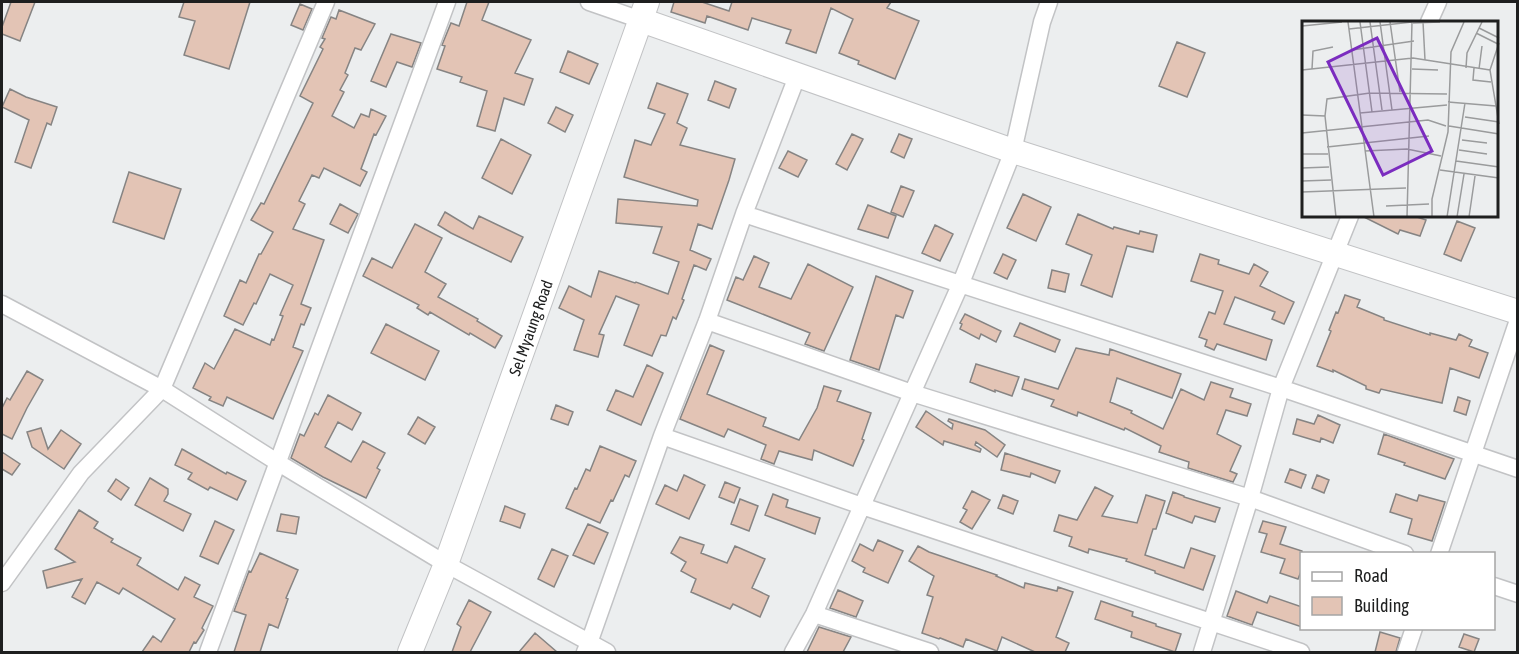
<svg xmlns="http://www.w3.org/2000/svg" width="1519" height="654" font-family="'Asap Condensed',sans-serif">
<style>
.building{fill:#e3c4b5;stroke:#868483;stroke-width:1.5}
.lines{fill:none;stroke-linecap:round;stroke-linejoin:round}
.street-casing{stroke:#c2c3c5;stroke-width:19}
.secondary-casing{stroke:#c2c3c5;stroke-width:26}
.street{stroke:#fff;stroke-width:16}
.secondary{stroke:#fff;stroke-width:24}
.labels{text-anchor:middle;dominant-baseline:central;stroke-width:5;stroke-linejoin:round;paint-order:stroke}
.street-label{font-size:16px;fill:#1e1f1f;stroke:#fff}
.inset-road{fill:none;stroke:#9a9b9c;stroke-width:1.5}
.view{fill:#7b2cbf;fill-opacity:0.15;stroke:#7b2cbf;stroke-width:3}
.inset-edge{fill:none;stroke:#1e1f1f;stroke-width:3}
</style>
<rect width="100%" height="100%" fill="#eceeef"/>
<path class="building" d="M11 2H35L20 41 2 34V27Z
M184 2H250L229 69 184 55 195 21 179 17Z
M467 2H489L482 20 531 40 515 73 533 79 524 105 504 98 495 131 477 126 487 91 460 82 462 77 437 69 445 46 442 45 451 23 459 26Z
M674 2H702L729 11 732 2H891L887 8 919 21 895 79 858 64 859 61 839 53 853 19 831 8 816 53 786 43 791 30 752 18 748 30 707 16 705 23 671 12Z
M300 4 312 9 303 30 291 25Z
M339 10 375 24 361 50 355 48 345 73 348 75 340 90 344 92 332 116 354 128 361 114 369 117 371 109 386 116 376 135 374 134 361 169 367 172 360 186 324 168 319 178 312 175 299 201 305 204 293 229 324 240 301 304 311 308 304 325 301 324 293 347 303 351 273 419 227 397 223 406 209 400 211 397 193 388 205 363 214 369 235 329 270 345 272 339 274 340 283 316 280 315 293 285 270 274 256 304 254 303 243 325 224 316 240 280 246 283 259 254H261L273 232 251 220 261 203 264 204 313 103 300 96 323 49 320 47 325 39 322 38 331 17 336 19Z
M391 34 421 43 412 67 397 62 386 87 371 81Z
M1177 42 1205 53 1187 97 1159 86Z
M568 51 598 64 589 84 560 72Z
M715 81 736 89 729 108 708 100Z
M657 83 688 94 677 123 687 128 680 145 735 159 729 180 712 229 698 224 690 250 711 259 706 270 694 265 682 299 684 300 676 319 673 317 666 336 661 335 652 356 624 345 639 305 616 296 599 334 604 335 598 357 574 350 584 320 559 308 569 286 591 297 599 271 635 283 636 282 668 294 679 262 653 253 662 227 616 223 618 199 697 206 698 200 624 177 635 140 651 145 665 114 648 108Z
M10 89 26 97 57 107 51 125 47 123 31 168 15 162 29 120 2 107Z
M556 107 573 115 565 132 548 123Z
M852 134 863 139 847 170 836 164Z
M899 134 912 139 904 158 891 152Z
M501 139 531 155 512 194 482 178Z
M788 151 807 160 798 177 779 168Z
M129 172 181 189 164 239 113 222Z
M901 186 914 191 903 217 891 212Z
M1023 194 1051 207 1036 241 1007 228Z
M340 204 358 214 348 233 330 224Z
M868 205 896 216 888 238 858 229Z
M445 212 473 229 479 216 523 237 511 262 451 233 438 225Z
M1078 214 1113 229 1114 227 1139 234 1140 231 1157 235 1153 252 1127 246 1112 297 1081 285 1092 255 1066 244Z
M1362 216H1414L1426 220 1420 236 1400 230 1398 234Z
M1457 221 1475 228 1461 261 1444 254Z
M415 224 442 238 425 272 446 284 438 297 478 319 477 321 502 336 495 348 470 333 469 335 430 312 428 315 417 308 419 305 363 276 372 258 392 268Z
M935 225 953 234 940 261 922 253Z
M1003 254 1016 260 1007 279 994 273Z
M1200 254 1219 260 1218 264 1249 274 1254 264 1268 272 1260 286 1294 302 1284 324 1272 319 1275 312 1235 297 1224 324 1272 340 1266 360 1217 344 1214 350 1205 346 1207 340 1199 337 1209 312 1215 314 1223 291 1191 281Z
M754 256 769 263 759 287 791 299 808 264 853 287 824 351 805 344 810 333 727 300 736 277 743 280Z
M1052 270 1069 274 1065 292 1048 288Z
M876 276 913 291 903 318 896 315 879 370 850 360Z
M1345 295 1360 300 1357 307 1384 318V320L1430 335V333L1456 340 1459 334 1472 340 1469 346 1488 353 1479 378 1450 368 1442 403 1381 389 1379 393 1366 389V386L1333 370V372L1317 366 1331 331 1329 330 1336 312 1338 313Z
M965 314 1001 331 996 342 981 334 979 339 960 329 962 324 960 323Z
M1020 323 1060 340 1055 352 1014 336Z
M386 324 439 351 425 380 371 353Z
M710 345 724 351 707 394 766 418 763 426 799 440 817 408 824 386 841 391 837 401 871 413 862 439 864 440 853 466 814 450 812 460 779 451 774 464 761 459 766 445 728 429 724 437 680 419Z
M1076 348 1109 355 1110 349 1181 374 1172 398 1117 378 1110 402 1132 411 1131 413 1163 429 1181 389 1204 400 1211 382 1233 389 1230 397 1251 404 1247 416 1226 410 1217 434 1241 446 1230 471 1237 474 1233 482 1188 468 1189 462 1159 452 1161 446 1125 428 1124 430 1078 412 1077 416 1051 406 1054 400 1022 389 1025 379 1058 389Z
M976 364 1019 377 1012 396 995 390V392L970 382Z
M647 365 663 373 641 425 607 410 616 390 633 397Z
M27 371 43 380 27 408 12 439 2 434V408L7 398 10 400Z
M328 395 361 413 352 430 338 422 325 447 351 462 363 441 385 453 377 468 380 470 366 498 323 477 291 458 300 434 304 436 315 413 318 415Z
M1458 397 1470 401 1466 415 1454 411Z
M556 405 573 412 568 425 551 419Z
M926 411 952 429 953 424 948 421 949 419 985 430 1005 445 997 457 976 442 975 445 981 449 980 452 944 441 943 445 916 427Z
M1318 415 1340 425 1333 443 1321 438 1320 442 1293 434 1297 419 1314 424Z
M418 417 435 427 425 444 408 434Z
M41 428 48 449 61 430 81 444 64 469 32 447 27 432Z
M1384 434 1454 459 1445 479 1404 465 1405 463 1378 454Z
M600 446 636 461 629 477 625 475 613 501 611 500 600 523 566 508 575 488 577 489 586 469 590 471Z
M182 449 226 474 227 472 246 481 237 500 210 487 208 490 188 479 192 473 175 465Z
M2 452 20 464 12 475 2 469Z
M1005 453 1060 471 1055 483 1031 473 1030 477 1001 470Z
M1290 469 1306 475 1301 488 1285 482Z
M684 475 705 485 689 519 656 504 665 485 677 491Z
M1317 475 1329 480 1324 493 1312 488Z
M150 478 168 489V494L164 501 191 514 183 531 135 505Z
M116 479 129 488 121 500 108 491Z
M725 482 740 488 734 503 719 497Z
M1095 487 1113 496 1102 516 1137 523 1146 495 1165 501 1156 529H1153L1145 555 1184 568 1191 548 1215 556 1203 590 1155 573V571L1126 561 1127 559 1089 549 1088 553 1069 546 1072 537 1054 531 1059 515 1077 520Z
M972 491 990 500 972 529 960 522 967 510 963 508Z
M1173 492 1184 496V497L1220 508 1215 522 1195 516 1192 523 1166 513Z
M773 494 788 500 786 507 820 518 815 534 765 515Z
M1396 494 1417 501 1419 495 1445 502 1432 541 1408 534 1412 519 1390 512Z
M1003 495 1018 501 1013 514 998 508Z
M740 499 758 506 749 531 731 524Z
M505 506 525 514 520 528 500 521Z
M79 510 98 522 94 528 113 539 111 542 141 558 137 565 178 590 185 577 200 585 194 597 213 606 202 628 204 630 196 643 194 642 189 652H142L153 636 161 642 175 619 123 588 119 594 97 582 85 604 72 597 82 579 47 588 43 571 75 562 55 549Z
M281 514 299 517 296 534 277 531Z
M215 521 234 530 218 564 200 556Z
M1263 521 1286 527 1280 544 1302 551V569L1298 579 1280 573 1285 559 1261 552 1267 534 1259 532Z
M588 524 608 533 594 564 573 555Z
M680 537 704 545 701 553 727 563 735 546 765 559 752 588 769 596 760 617 733 604 730 609 691 592 696 579 681 571 686 562 671 553Z
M878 540 903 551 888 583 863 572 865 568 852 561 860 544 873 551Z
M918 546 929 552 997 575 996 576 1024 588 1025 583 1057 591 1058 587 1073 592 1056 637 1069 643 1065 652H1035L1002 637 997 651 966 639 963 647 940 638 939 639 922 633 933 597 927 595 934 576 909 561Z
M552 549 568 556 554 587 538 579Z
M260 553 298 570 286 598 288 599 278 628 269 624 260 652H234L246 615 234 611 249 571 251 572Z
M838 590 863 601 856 617 830 608Z
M1236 591 1267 603 1270 596 1302 607V627L1257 612 1252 625 1227 616Z
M469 600 491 612 470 652H452L461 627 457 624Z
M1101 601 1133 612 1132 616 1156 624V626L1181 634 1175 652 1131 637 1132 632 1095 619Z
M819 627 851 637 843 652H807Z
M1380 632 1400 638 1396 652H1375Z
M535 633 557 652H519Z
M1464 634 1479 639 1474 652 1459 647Z"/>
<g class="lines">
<defs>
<path id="street" d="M589 2 641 20
M1429 22 1438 2
M744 214 1281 388 1518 469
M2 304 162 389 277 462 446 564 607 652
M707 321 912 393 1250 498 1405 554
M662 436 862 506 1301 652
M1439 554 1518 320
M2 583 81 473 162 389 326 2
M1494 586 1518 594
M814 614 930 652
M208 652 447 2
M585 652 589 643 662 436 707 321 744 214 798 74
M793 652 814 614 961 283 1013 151 1042 22 1049 2
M1202 652 1250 498 1281 388 1350 216
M1406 652 1414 628"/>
<g id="secondary">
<path d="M641 20 1013 151 1518 312"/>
<path id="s1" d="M410 652 446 564 647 2"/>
</g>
</defs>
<use href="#street" class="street-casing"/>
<use href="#secondary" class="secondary-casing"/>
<use href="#street" class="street"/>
<use href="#secondary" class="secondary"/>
</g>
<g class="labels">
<g class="street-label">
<text stroke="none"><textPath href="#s1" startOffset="346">Sel Myaung Road</textPath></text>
</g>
</g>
<g transform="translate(1302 21)">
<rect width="196" height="196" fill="#eceeef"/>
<path class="inset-road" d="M46 1 72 196M58 1 70 91M68 1 80 89M78 1 90 89M88 1 98 71M121 1 123 39M111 2 138 1M0 5 40 1M177 7 197 17M47 8 110 1M174 12 196 23M197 22 188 49 197 103M50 29 112 20M164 47 165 32 180 1M172 47 171 59 189 61M10 48 11 30 31 26M110 48 136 49M177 48 180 25M0 49 111 37 188 49M146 81 194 85M58 92 145 84M0 94 23 95 34 196M23 95 25 78 68 72 145 73M163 96 197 101M147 105 197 113M0 112 126 99 144 105M160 119 185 122M25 126 127 115M157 129 185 133M63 130 105 128 139 135M0 133H26M154 140 197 146M0 147 27 146M138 149 197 157M0 160 29 159M0 171 104 167M84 185 127 183M100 196H128M105 196 110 1M130 196V178L146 111 149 31 162 1M145 196 163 82M155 196 162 153M167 196 173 155"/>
<path class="view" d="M75 17 130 130 81 154 26 41Z"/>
<rect width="196" height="196" class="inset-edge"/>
</g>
<rect width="1519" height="654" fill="none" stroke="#1e1f1f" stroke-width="6"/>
<rect x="1300" y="552" width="195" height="78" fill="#ffffff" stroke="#a5a5a5" stroke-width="1.5"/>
<rect x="1312" y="572" width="30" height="9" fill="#ffffff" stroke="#a5a5a5" stroke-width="1.5"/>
<text x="1354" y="582" font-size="18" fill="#1e1f1f">Road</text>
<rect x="1312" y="597" width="30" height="18" fill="#e3c4b5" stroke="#a5a5a5" stroke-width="1.5"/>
<text x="1354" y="612" font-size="18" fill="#1e1f1f">Building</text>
</svg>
